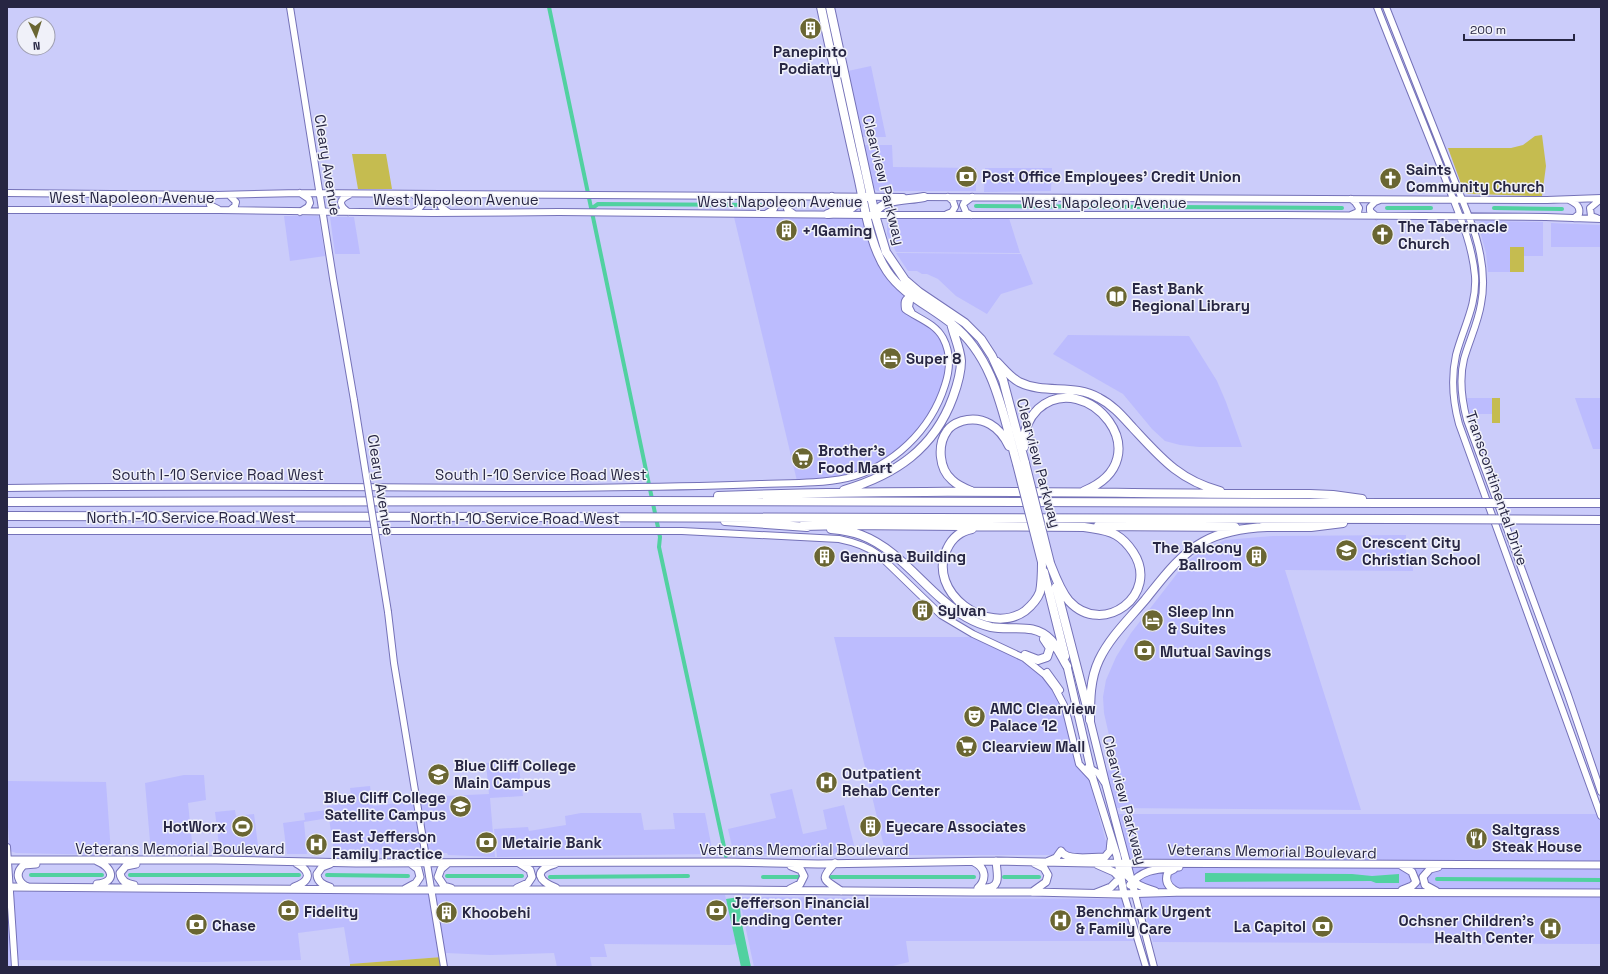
<svg xmlns="http://www.w3.org/2000/svg" width="1608" height="974" font-family="'Space Grotesk',sans-serif">
<style>
.built{fill:#bcbcfe}
.green{fill:#c5bc50}
.water{fill:#51d1a0}
.lines{fill:none;stroke-linecap:round;stroke-linejoin:round}
.canal{stroke:#51d1a0;stroke-width:4}
.secondary-casing{stroke:#7572b8;stroke-width:8}
.primary-casing{stroke:#7572b8;stroke-width:9}
.highway-casing{stroke:#7572b8;stroke-width:10}
.secondary{stroke:#fff;stroke-width:6}
.primary{stroke:#fff;stroke-width:7}
.highway{stroke:#fff;stroke-width:8}
.secondary-bridge-casing{stroke:#7572b8;stroke-width:8;stroke-linecap:butt}
.highway-bridge-casing{stroke:#7572b8;stroke-width:10;stroke-linecap:butt}
.secondary-bridge{stroke:#fff;stroke-width:6}
.highway-bridge{stroke:#fff;stroke-width:8}
.labels{text-anchor:middle;dominant-baseline:central;stroke-width:3;stroke-linejoin:round;paint-order:stroke}
.poi-label{font-size:15px;font-weight:bold;fill:#272643;stroke:#f0f1f9;text-anchor:start}
.street-label{font-size:15px;fill:#272643;stroke:#f0f1f9}
</style>
<rect width="100%" height="100%" fill="#cbccfa"/>
<path class="built" d="M871 66 886 137H862L848 71Z
M864 145H892L893 167 976 168V191H877L873 187Z
M985 168H1052L1051 191 984 192Z
M284 216H318L319 218 325 256 290 261Z
M330 217H354L360 254H335Z
M734 217H865L890 280 903 295V304L937 334 946 349V376L937 402 916 435 886 459 863 470 852 474 827 479 797 481Z
M1009 218 1020 253 896 252 887 234V220L890 219Z
M1481 221 1543 222V256H1524V247H1510V272H1488L1486 253 1478 224Z
M1551 223 1601 225V247H1551Z
M896 253 1021 254 1033 284 1001 294 987 314 956 296 938 279 927 274H922L917 271H908Z
M1068 335 1189 336 1217 381 1226 402 1242 447H1199L1180 445 1165 441 1152 429 1123 394 1053 354Z
M1467 398H1492V414H1470Z
M1575 398H1601V449H1593Z
M1406 535V554L1413 559V571L1285 570 1361 810 1116 808 1107 772 1115 762 1104 713 1103 697 1106 680 1116 657 1131 633 1186 562 1205 549 1225 540 1273 536Z
M834 637H975L1025 661 1039 672 1054 689 1064 711 1078 768 1089 779 1108 849 1103 855H886Z
M518 762 523 796 490 798 495 857 448 855 447 853 380 854 378 847 379 854 334 853 329 818 304 822 307 854H287L283 823 305 820 304 813 327 810V806L352 803 350 788 370 786 373 806 422 800 421 797 489 794 486 763Z
M184 775H204L206 800 188 803 193 852 151 853 145 783Z
M7 781 106 782 111 853H104V855L16 853 10 851 7 815Z
M792 789 803 834 827 829 823 810 844 805 856 853 813 855 761 854 734 855 728 829 776 818 770 794Z
M235 810 236 816 254 814 259 854 220 853 215 812Z
M581 813H641L644 830 675 829 673 813H705L713 854 497 857 494 829 528 827 529 831 566 825 565 816Z
M1117 814H1601V944L1153 942Z
M7 892 725 895 736 944 730 945 604 944 607 957H590L592 967H557L554 953 490 955 446 953 442 957 350 964 344 927 298 933 301 960 205 962 18 960V967H7Z
M739 897 1122 899 1136 941H906L909 962 889 967H754Z"/>
<path class="green" d="M1542 135 1546 166 1542 196C1517 196 1493 194 1468 194L1464 192 1448 148H1511L1523 145 1535 136Z
M352 154H386L392 189H358Z
M1510 247H1524V272H1510Z
M1492 398H1500V423H1492Z
M442 957 444 967H350V964Z"/>
<path class="water" d="M1205 873 1352 874 1372 876 1399 874V883H1376L1371 881 1205 882Z
M739 897 741 919 751 967H741L726 899Z"/>
<g class="lines">
<path class="canal" d="M549 7 660 537 659 547 726 856
M976 206 1342 208
M1387 208H1431
M1494 208 1562 209
M591 209 598 204 760 205
M31 875H102
M130 875H299
M327 875 408 876
M447 876H522
M550 877 688 876
M763 877H799
M831 877H974
M1004 877H1039
M1437 879 1601 880"/>
<defs>
<path id="secondary" d="M290 7 333 278 354 400
M1377 7C1399 64 1423 121 1445 178 1457 210 1472 241 1475 276 1477 305 1463 328 1456 355 1451 378 1453 402 1459 424L1601 816
M1386 7 1469 217C1480 245 1487 274 1481 304 1478 323 1469 341 1464 359 1459 379 1462 401 1467 420L1568 695 1601 792
M7 193 216 195 300 193 903 197
M300 193 309 199 310 203 308 207 300 212
M216 195 212 197 209 202 210 205 218 209
M229 195 236 202 235 206 230 210
M414 195 421 200 422 205 418 210 414 212
M767 197 772 199 776 204 774 209 767 213
M921 197 1547 200 1601 198
M1351 199 1355 202 1359 208 1358 212 1351 215
M1569 200C1575 203 1581 206 1579 214L1574 218
M7 210H220L433 213 559 212 867 215H1283L1546 217 1601 219
M348 212C339 205 338 200 349 195
M448 212 441 207 440 202 450 195
M829 213C836 207 841 203 832 196
M794 214 787 209 786 204 790 200 796 197
M947 214 952 212 955 207 953 201 948 197
M971 215 966 212 963 205 964 203 972 197
M1376 216 1370 211V207L1375 202 1380 200
M1597 218 1591 216 1590 208 1601 199
M911 296 909 307 912 313
M7 488C193 485 379 488 565 488 630 487 695 487 760 484 789 483 819 484 847 478 893 467 931 430 945 385 950 370 951 353 943 338 935 323 917 318 905 309 904 302 904 299 911 296
M7 531H682L839 539C854 542 867 546 879 555L941 615 973 634 1024 658 1045 675 1055 688 1065 707 1079 764 1093 779
M388 612 394 663 444 967
M1047 672 1060 690
M1088 767 1098 773 1104 782
M7 847 15 967
M1124 894 1146 967
M1135 894 1154 967"/>
<path id="primary" d="M1067 666 1093 779 1117 856 1124 894
M1090 720 1106 785 1135 894
M1080 858 1105 857 1110 851 1111 841
M7 860H216L356 863 725 862 818 864 996 861 1092 863 1601 865
M97 861C112 867 118 882 97 884
M1049 861 1056 858 1061 851C1065 858 1074 857 1082 858
M974 862C986 868 987 879 978 888
M448 863 441 869 438 877 444 886 451 888
M835 863C818 881 825 879 841 891
M555 864C532 871 539 881 556 888
M1098 865 1114 872 1121 879
M1119 865C1130 881 1137 886 1155 891
M1174 869 1168 872C1164 882 1169 888 1178 892
M134 885C127 884 121 881 120 873L126 866 136 864
M1130 885C1143 868 1160 869 1179 867
M7 887 402 890H739L973 892H1032L1119 894 1185 892 1601 893
M28 887C18 883 14 873 24 865L36 864
M294 887C311 881 312 872 296 863
M330 887C323 885 317 882 317 874L322 867 330 864
M517 888 528 883 532 877 530 870 519 863
M985 888C1002 888 997 874 996 861
M405 889 416 883 420 877 418 869 410 863
M790 889 800 884 804 876 801 870 791 866
M1402 890 1412 886 1416 882 1412 872 1402 866
M1436 891 1425 885 1423 877 1430 869 1438 867
M1032 892 1046 882 1048 875 1044 868 1034 863
M1096 893 1111 887 1122 876"/>
<path id="highway" d="M821 7C833 63 845 120 858 176 865 207 869 244 887 271 903 295 930 306 952 324 995 358 1003 415 1017 464
M830 7 875 215 886 252 905 280 919 292 965 323 981 339 992 356 1003 380 1025 463
M828 214 850 209 866 197
M873 215C884 197 906 201 924 197
M997 362C1004 369 1010 377 1019 382 1045 395 1074 383 1099 398 1113 405 1123 417 1133 428 1161 458 1179 480 1220 491
M1024 447C1023 432 1027 420 1038 409 1086 366 1164 458 1084 491
M844 490C895 475 934 449 953 397 957 386 961 373 961 361 960 348 954 336 951 323
M971 491C964 488 957 485 952 480 939 469 937 445 947 431 950 426 956 423 962 421 983 415 1000 427 1009 446
M718 496C915 488 1113 494 1310 494L1333 495 1362 499
M7 502 642 501 1387 503
M7 516 1403 519
M725 521 807 527
M803 526 846 525 1084 527C1095 529 1106 529 1116 535 1123 539 1129 546 1133 552 1161 594 1103 638 1069 601 1060 590 1055 576 1050 563
M1098 526 1235 527
M1262 527H1311L1343 523
M831 529C841 530 851 531 861 535 903 551 927 594 966 617 973 621 982 625 991 627 1012 631 1034 622 1051 640 1058 648 1062 658 1067 666
M972 529C961 531 952 538 947 549 926 592 988 637 1025 611 1031 606 1037 600 1040 592 1042 582 1042 572 1042 562
M1044 572 1065 656
M1056 587 1087 707
M1025 655 1038 660 1047 657 1050 648 1044 639
M1090 720C1090 700 1090 679 1099 660 1110 637 1129 619 1145 600 1162 579 1179 555 1203 542 1223 531 1244 528 1267 527"/>
</defs>
<use href="#secondary" class="secondary-casing"/>
<use href="#primary" class="primary-casing"/>
<use href="#highway" class="highway-casing"/>
<use href="#secondary" class="secondary"/>
<use href="#primary" class="primary"/>
<use href="#highway" class="highway"/>
<defs>
<path id="secondary-bridge" d="M354 400 388 612"/>
<path id="highway-bridge" d="M1025 463 1050 563
M1017 464 1042 562
M1387 503H1601
M1403 519 1601 520"/>
</defs>
<use href="#secondary-bridge" class="secondary-bridge-casing"/>
<use href="#highway-bridge" class="highway-bridge-casing"/>
<use href="#secondary-bridge" class="secondary-bridge"/>
<use href="#highway-bridge" class="highway-bridge"/>
</g>
<defs>
<symbol id="building-disc" viewBox="-11 -11 22 22"><circle r="9.5" fill="#6a6632" stroke="#f0f1f9"/><path d="M-4-6H4V6H1V3H-1V6H-4ZM-2.5-4.3h1.7v1.8h-1.7ZM.8-4.3h1.7v1.8H.8ZM-2.5-1h1.7V.8h-1.7ZM.8-1h1.7V.8H.8Z" fill="#fff"/></symbol>
<symbol id="bank-disc" viewBox="-11 -11 22 22"><circle r="9.5" fill="#6a6632" stroke="#f0f1f9"/><path d="M-6-4H6V4H-6ZM0-2.3a2.3 2.3 0 1 0 0 4.6a2.3 2.3 0 1 0 0-4.6Z" fill="#fff"/></symbol>
<symbol id="church-disc" viewBox="-11 -11 22 22"><circle r="9.5" fill="#6a6632" stroke="#f0f1f9"/><path d="M-1.2-6h2.4v3.5h3.3v2.4h-3.3V6h-2.4V-.1h-3.3v-2.4h3.3Z" fill="#fff"/></symbol>
<symbol id="library-disc" viewBox="-11 -11 22 22"><circle r="9.5" fill="#6a6632" stroke="#f0f1f9"/><path d="M-6-4Q-3-5.5-.7-3.5V5Q-3 3-6 4ZM6-4Q3-5.5 .7-3.5V5Q3 3 6 4Z" fill="#fff"/></symbol>
<symbol id="hotel-disc" viewBox="-11 -11 22 22"><circle r="9.5" fill="#6a6632" stroke="#f0f1f9"/><path d="M-6-4.5h1.5V1H6V5H4.5V3h-9V5H-6ZM-4 0a1.8 1.8 0 1 1 3.6 0ZM.5 0V-2.5h3Q6-2.5 6 0Z" fill="#fff"/></symbol>
<symbol id="supermarket-disc" viewBox="-11 -11 22 22"><circle r="9.5" fill="#6a6632" stroke="#f0f1f9"/><path d="M-6-5.5h2.5l.6 2H6L4.5 2H-2.5L-4.4-4H-6ZM-1.5 3.2a1.3 1.3 0 1 0 .1 0ZM3 3.2a1.3 1.3 0 1 0 .1 0Z" fill="#fff"/></symbol>
<symbol id="school-disc" viewBox="-11 -11 22 22"><circle r="9.5" fill="#6a6632" stroke="#f0f1f9"/><path d="M0-5L7-2L0 1L-7-2ZM-4 1L0 2.5L4 1V4Q0 6-4 4Z" fill="#fff"/></symbol>
<symbol id="theatre-disc" viewBox="-11 -11 22 22"><circle r="9.5" fill="#6a6632" stroke="#f0f1f9"/><path d="M-5-5.5Q0-4 5-5.5V0Q5 5 0 6Q-5 5-5 0ZM-3.3-2.5H-1v1.5H-3.3ZM1-2.5H3.3v1.5H1ZM-2.8 1Q0 5.5 2.8 1Z" fill="#fff"/></symbol>
<symbol id="university-disc" viewBox="-11 -11 22 22"><circle r="9.5" fill="#6a6632" stroke="#f0f1f9"/><path d="M0-5L7-2L0 1L-7-2ZM-4 1L0 2.5L4 1V4Q0 6-4 4Z" fill="#fff"/></symbol>
<symbol id="hospital-disc" viewBox="-11 -11 22 22"><circle r="9.5" fill="#6a6632" stroke="#f0f1f9"/><path d="M-5-5h3v3.5h4V-5h3V5h-3V1.5h-4V5h-3Z" fill="#fff"/></symbol>
<symbol id="stadium-disc" viewBox="-11 -11 22 22"><circle r="9.5" fill="#6a6632" stroke="#f0f1f9"/><path d="M0-5a6.5 5 0 1 0 0 10a6.5 5 0 1 0 0-10ZM-3.5-1.8h7v3.6h-7Z" fill="#fff"/></symbol>
<symbol id="restaurant-disc" viewBox="-11 -11 22 22"><circle r="9.5" fill="#6a6632" stroke="#f0f1f9"/><path d="M-5-6h1v4h1v-4h1v4h1v-4h1v5L-1.5 .5V6h-2V.5L-5-1ZM5-6V6H3V1.5H1.5Q1.5-4 5-6Z" fill="#fff"/></symbol>
</defs>
<g fill-rule="evenodd">
<use href="#building-disc" x="798" y="16" width="25" height="25"/>
<use href="#bank-disc" x="954" y="164" width="25" height="25"/>
<use href="#church-disc" x="1378" y="166" width="25" height="25"/>
<use href="#building-disc" x="774" y="218" width="25" height="25"/>
<use href="#church-disc" x="1370" y="222" width="25" height="25"/>
<use href="#library-disc" x="1104" y="284" width="25" height="25"/>
<use href="#hotel-disc" x="878" y="346" width="25" height="25"/>
<use href="#supermarket-disc" x="790" y="446" width="25" height="25"/>
<use href="#school-disc" x="1334" y="538" width="25" height="25"/>
<use href="#building-disc" x="812" y="544" width="25" height="25"/>
<use href="#building-disc" x="1244" y="544" width="25" height="25"/>
<use href="#building-disc" x="910" y="598" width="25" height="25"/>
<use href="#hotel-disc" x="1140" y="608" width="25" height="25"/>
<use href="#bank-disc" x="1132" y="638" width="25" height="25"/>
<use href="#theatre-disc" x="962" y="704" width="25" height="25"/>
<use href="#supermarket-disc" x="954" y="734" width="25" height="25"/>
<use href="#university-disc" x="426" y="762" width="25" height="25"/>
<use href="#hospital-disc" x="814" y="770" width="25" height="25"/>
<use href="#university-disc" x="448" y="794" width="25" height="25"/>
<use href="#stadium-disc" x="230" y="814" width="25" height="25"/>
<use href="#building-disc" x="858" y="814" width="25" height="25"/>
<use href="#restaurant-disc" x="1464" y="826" width="25" height="25"/>
<use href="#bank-disc" x="474" y="830" width="25" height="25"/>
<use href="#hospital-disc" x="304" y="832" width="25" height="25"/>
<use href="#bank-disc" x="276" y="898" width="25" height="25"/>
<use href="#bank-disc" x="704" y="898" width="25" height="25"/>
<use href="#building-disc" x="434" y="900" width="25" height="25"/>
<use href="#hospital-disc" x="1048" y="908" width="25" height="25"/>
<use href="#bank-disc" x="184" y="912" width="25" height="25"/>
<use href="#bank-disc" x="1310" y="914" width="25" height="25"/>
<use href="#hospital-disc" x="1538" y="916" width="25" height="25"/>
</g>
<g class="labels">
<g class="poi-label">
<text x="810" y="51" text-anchor="middle">Panepinto<tspan x="810" dy="17">Podiatry</tspan></text>
<text x="1406" y="169">Saints<tspan x="1406" dy="17">Community Church</tspan></text>
<text x="982" y="176">Post Office Employees' Credit Union</text>
<text x="1398" y="226">The Tabernacle<tspan x="1398" dy="17">Church</tspan></text>
<text x="802" y="230">+1Gaming</text>
<text x="1132" y="288">East Bank<tspan x="1132" dy="17">Regional Library</tspan></text>
<text x="906" y="358">Super 8</text>
<text x="818" y="450">Brother's<tspan x="818" dy="17">Food Mart</tspan></text>
<text x="1362" y="542">Crescent City<tspan x="1362" dy="17">Christian School</tspan></text>
<text x="1242" y="547" text-anchor="end">The Balcony<tspan x="1242" dy="17">Ballroom</tspan></text>
<text x="840" y="556">Gennusa Building</text>
<text x="938" y="610">Sylvan</text>
<text x="1168" y="611">Sleep Inn<tspan x="1168" dy="17">&amp; Suites</tspan></text>
<text x="1160" y="651">Mutual Savings</text>
<text x="990" y="708">AMC Clearview<tspan x="990" dy="17">Palace 12</tspan></text>
<text x="982" y="746">Clearview Mall</text>
<text x="454" y="765">Blue Cliff College<tspan x="454" dy="17">Main Campus</tspan></text>
<text x="842" y="773">Outpatient<tspan x="842" dy="17">Rehab Center</tspan></text>
<text x="446" y="797" text-anchor="end">Blue Cliff College<tspan x="446" dy="17">Satellite Campus</tspan></text>
<text x="226" y="826" text-anchor="end">HotWorx</text>
<text x="886" y="826">Eyecare Associates</text>
<text x="1492" y="829">Saltgrass<tspan x="1492" dy="17">Steak House</tspan></text>
<text x="332" y="836">East Jefferson<tspan x="332" dy="17">Family Practice</tspan></text>
<text x="502" y="842">Metairie Bank</text>
<text x="732" y="902">Jefferson Financial<tspan x="732" dy="17">Lending Center</tspan></text>
<text x="304" y="911">Fidelity</text>
<text x="1076" y="911">Benchmark Urgent<tspan x="1076" dy="17">&amp; Family Care</tspan></text>
<text x="462" y="912">Khoobehi</text>
<text x="1534" y="920" text-anchor="end">Ochsner Children's<tspan x="1534" dy="17">Health Center</tspan></text>
<text x="212" y="925">Chase</text>
<text x="1306" y="926" text-anchor="end">La Capitol</text>
</g>
<g class="street-label">
<text transform="translate(328 165) rotate(81)">Cleary Avenue</text>
<text transform="translate(884 180) rotate(76)">Clearview Parkway</text>
<text x="132" y="197">West Napoleon Avenue</text>
<text x="456" y="199">West Napoleon Avenue</text>
<text x="780" y="201">West Napoleon Avenue</text>
<text x="1104" y="202">West Napoleon Avenue</text>
<text transform="translate(1039 463) rotate(75)">Clearview Parkway</text>
<text x="218" y="474">South I-10 Service Road West</text>
<text x="541" y="474">South I-10 Service Road West</text>
<text transform="translate(381 485) rotate(81)">Cleary Avenue</text>
<text transform="translate(1497 488) rotate(71)">Transcontinental Drive</text>
<text x="191" y="517">North I-10 Service Road West</text>
<text x="515" y="518">North I-10 Service Road West</text>
<text transform="translate(1125 800) rotate(75)">Clearview Parkway</text>
<text x="180" y="848">Veterans Memorial Boulevard</text>
<text x="804" y="849">Veterans Memorial Boulevard</text>
<text transform="translate(1272 851) rotate(1)">Veterans Memorial Boulevard</text>
</g>
</g>
<rect width="1608" height="974" fill="none" stroke="#272643" stroke-width="16"/>
<g transform="translate(36 36) rotate(176)"><circle r="19" fill="#f0f1f9" stroke="#a0a0b0"/>
<path d="M0-3L7 15L0 10L-7 15Z" fill="#6a6632"/>
<text y="-6" font-size="11" font-weight="bold" text-anchor="middle" fill="#272643">N</text>
</g>
<path d="M1464 34v6h110v-6" fill="none" stroke="#272643" stroke-width="2"/>
<text x="1470" y="34" font-size="12" fill="#272643" stroke="#f0f1f9" stroke-width="3" paint-order="stroke">200 m</text>
</svg>
